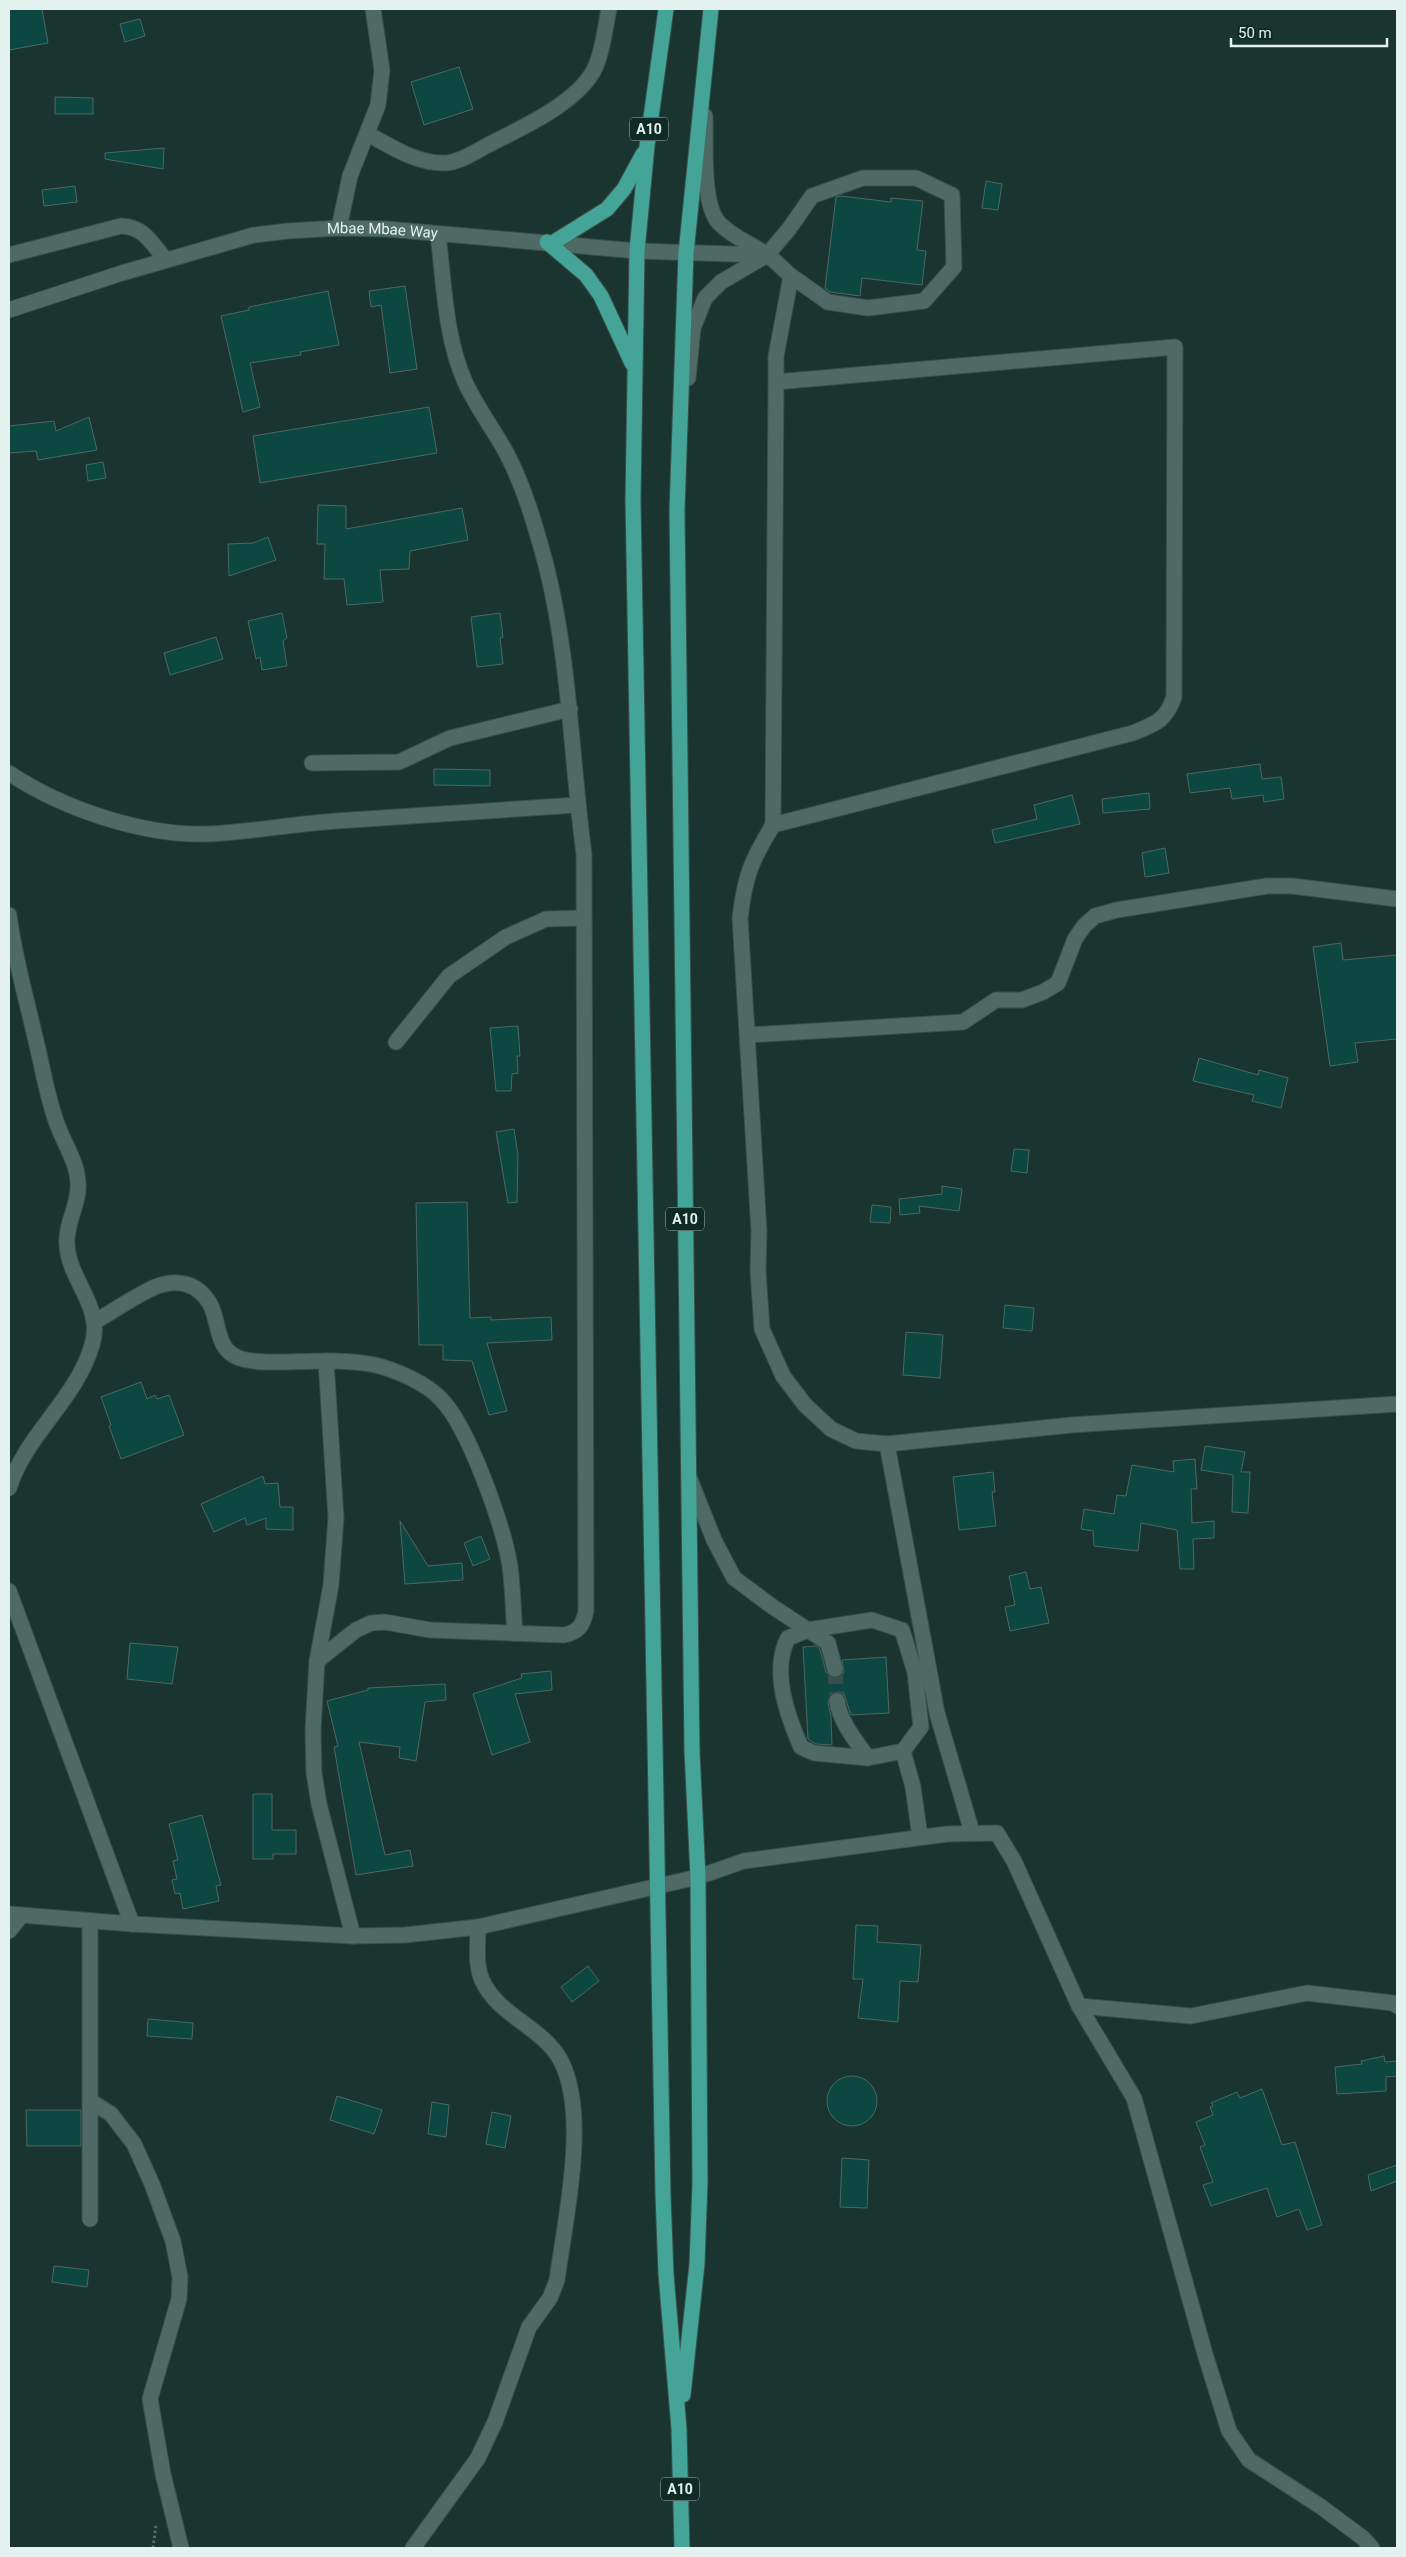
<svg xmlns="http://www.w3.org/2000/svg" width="1406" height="2557" font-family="Roboto,sans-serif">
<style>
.building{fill:#0c4841;stroke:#4d6863}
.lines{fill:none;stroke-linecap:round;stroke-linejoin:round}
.minor-tunnel{stroke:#38504d;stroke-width:15;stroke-dasharray:15 8;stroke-linecap:butt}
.minor-casing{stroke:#384f4c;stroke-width:17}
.major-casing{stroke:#384f4c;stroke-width:17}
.path{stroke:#586e6a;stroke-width:3;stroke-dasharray:2.5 2.5;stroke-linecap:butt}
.minor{stroke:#4f6a65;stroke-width:15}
.major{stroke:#44a497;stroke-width:15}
.labels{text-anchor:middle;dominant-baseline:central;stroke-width:4;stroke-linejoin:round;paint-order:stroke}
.shield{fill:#102a26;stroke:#a4b6b3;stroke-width:1}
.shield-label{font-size:14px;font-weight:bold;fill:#e3f2ef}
.street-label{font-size:15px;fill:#e3f2ef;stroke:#102a26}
</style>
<rect width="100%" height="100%" fill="#1a3430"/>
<path class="building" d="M9 9H42L48 43 9 50Z
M140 19 145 36 125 42 120 24Z
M459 67 473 109 424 125 411 82Z
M55 97 93 98V114H55Z
M164 148 163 169 105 159V153Z
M986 181 1002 184 998 210 982 208Z
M75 186 77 202 44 206 42 190Z
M841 196 891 202V198L923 201 917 250 926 251 922 285 862 278 860 296 830 292 825 288 836 197Z
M405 286 417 369 390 373 381 305 371 307 369 291Z
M328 291 339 345 300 352 301 355 250 363 260 407 243 412 221 316 249 310V307Z
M429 407 437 453 260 483 253 436Z
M89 417 97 450 38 460 36 451 9 453V426L54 421 56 431Z
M103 462 106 478 88 481 86 465Z
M318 505 346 506V529L462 508 468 540 410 551 409 569 380 570 383 602 347 605 344 579H324L325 544H317Z
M268 537 276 560 229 576 228 544 253 543Z
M282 613 287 638 283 641 287 666 262 670 260 657 256 659 248 621Z
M500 613 503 637 500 638 503 664 477 667 471 617Z
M216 637 223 659 170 675 164 653Z
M1260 764 1262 779 1281 777 1284 799 1264 802 1263 795 1232 799 1230 788 1190 793 1187 774Z
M434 769 490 770V786L434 785Z
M1149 793 1150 809 1103 813 1102 799Z
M1072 795 1080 824 995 843 992 830 1037 819 1034 805Z
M1165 848 1169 873 1145 877 1142 853Z
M1341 943 1343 960 1397 955V1039L1355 1043 1358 1062 1330 1066 1313 947Z
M518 1026 520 1056H517L518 1073 512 1074 511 1091H496L490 1028Z
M1199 1058 1258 1075 1259 1070 1288 1078 1281 1108 1252 1101 1254 1095 1193 1081Z
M514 1129 518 1155 517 1202 508 1203 496 1132Z
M1014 1149 1029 1150 1027 1173 1011 1171Z
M942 1186 962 1189 959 1211 919 1206 920 1213 900 1215 899 1199 942 1194Z
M467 1202 470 1318 491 1317V1320L551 1317 552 1340 487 1343 507 1411 489 1415 472 1361 443 1360V1345H419L416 1203Z
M872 1205 891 1207 890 1223 870 1222Z
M1005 1305 1034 1308 1032 1331 1003 1328Z
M906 1332 943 1335 940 1378 903 1375Z
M141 1382 147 1399 155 1395 157 1399 169 1395 184 1435 121 1459 109 1426 111 1425 101 1397Z
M1205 1446 1245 1452 1241 1472H1250L1248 1513 1232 1512 1233 1475 1201 1470Z
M1195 1459 1197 1489H1191L1192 1523 1214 1521V1538L1193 1539 1194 1569H1180L1177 1530 1141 1523 1138 1551 1094 1546 1093 1531 1081 1529 1084 1509 1114 1514 1117 1495 1126 1496 1132 1465 1174 1472 1173 1461Z
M993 1472 995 1492H992L996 1526 959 1530 953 1477Z
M263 1476 265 1484 278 1483 280 1507H293V1530L266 1529V1518L247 1525 245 1518 214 1532 201 1504Z
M400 1521 428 1566 462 1563 463 1580 405 1584Z
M481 1536 490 1559 473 1566 464 1543Z
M1026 1572 1030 1589 1041 1587 1049 1623 1010 1631 1005 1607 1015 1605 1009 1576Z
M130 1643 178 1647 172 1684 127 1679Z
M816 1646 820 1649 826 1672 833 1678 841 1676 844 1672 842 1660 886 1657 889 1713 851 1715 844 1694 839 1692 831 1694 828 1703 831 1716 832 1745 816 1744 808 1739 803 1647Z
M551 1671 552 1690 515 1694 530 1742 492 1755 473 1694 522 1678 521 1674Z
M445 1684 446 1700 425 1702 416 1761 399 1758 400 1747 359 1742 385 1855 410 1850 413 1866 356 1875 334 1747 338 1746 327 1701 368 1690V1688Z
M253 1794H272V1830H296V1854H273V1859H253Z
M202 1815 221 1885 216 1886 219 1901 183 1909 180 1893 175 1894 172 1880 177 1879 173 1861 178 1860 169 1824Z
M856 1925 878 1926 877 1942 921 1945 918 1982 900 1981 898 2022 858 2018 863 1979H853Z
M588 1966 599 1981 572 2002 561 1987Z
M148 2019 193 2023 192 2039 147 2036Z
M1384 2056 1385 2062 1397 2061V2076L1386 2077V2091L1337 2094 1335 2067 1362 2064 1361 2061Z
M827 2101a25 25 0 1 1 50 0a25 25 0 1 1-50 0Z
M1262 2089 1282 2145 1295 2142 1322 2225 1307 2230 1299 2209 1277 2217 1267 2188 1211 2206 1203 2185 1213 2182 1200 2147 1205 2145 1196 2122 1213 2115 1210 2107 1213 2106 1211 2103 1237 2092 1240 2098Z
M337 2096 382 2110 374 2134 330 2120Z
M432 2102 449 2105 446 2137 428 2134Z
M26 2110H81V2146H27Z
M492 2112 511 2116 505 2148 486 2144Z
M842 2158 869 2160 867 2208 840 2207Z
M1397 2165V2181L1371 2191 1368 2175Z
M54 2266 89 2270 87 2287 52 2282Z"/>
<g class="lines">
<path class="minor-tunnel" d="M835 1669 837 1701"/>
<defs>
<g id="minor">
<path d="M705 116C706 142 701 206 720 224 734 238 752 244 767 255 776 261 783 269 791 276L776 356V382L773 825 1133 733C1155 724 1166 721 1174 697L1175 347 776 382"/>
<path d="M368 134C392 147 417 164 446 163 460 162 475 152 488 145 521 128 578 103 595 68 603 51 605 28 609 9"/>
<path d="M339 228 350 176 378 105 382 70 373 9"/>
<path d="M9 255 121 226C145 227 151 243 166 260"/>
<path id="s1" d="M9 310 122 273 254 235 288 231 339 228 387 229 637 251 765 255"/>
<path d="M688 378 693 328 705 298 721 282 767 255 789 229 812 196 863 178H916L952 195 954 267 924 301 868 308 828 302 791 276"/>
<path d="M312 763 399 762 450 738 570 709"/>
<path d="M9 773C63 809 143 836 208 834 251 832 293 824 336 821 416 816 497 810 577 805"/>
<path d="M773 825C751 861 745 876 740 918L759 1231 758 1271 762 1329 783 1376 805 1405 831 1429 856 1441 887 1444 1071 1425 1397 1404"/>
<path d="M9 915C14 956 26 997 35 1037 42 1064 46 1092 55 1118 61 1139 77 1160 78 1182 80 1204 65 1223 67 1245 69 1281 104 1307 92 1345 76 1400 26 1434 9 1488"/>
<path d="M748 1035 963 1022 996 1000H1022L1043 992 1058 983 1075 939 1084 926 1095 916 1117 910 1267 886H1292L1397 899"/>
<path d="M396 1042 449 976 506 937 546 919 583 918"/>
<path d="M96 1321C115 1310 135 1296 155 1287 177 1278 198 1283 210 1304 220 1322 215 1349 239 1358 254 1363 269 1362 284 1362 313 1361 346 1359 375 1365 396 1370 426 1383 441 1399 469 1428 503 1525 510 1566 513 1588 513 1611 515 1633"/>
<path d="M326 1361 336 1518 331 1585 317 1661 313 1730 314 1773 319 1804 353 1936"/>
<path d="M887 1444 937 1713 972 1832"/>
<path d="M689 1477 714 1540 734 1578 773 1607 828 1643 835 1669"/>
<path d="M9 1591 132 1924"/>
<path d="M317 1661 356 1630 371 1623 385 1622 430 1630 564 1635C579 1632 583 1625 586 1611L584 854C571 758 570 660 546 565 536 528 525 489 507 454 494 430 477 408 465 382 445 337 444 283 438 234"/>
<path d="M837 1701C840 1722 856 1741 868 1758L903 1751 913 1787 920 1837"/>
<path d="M868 1758 814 1753 801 1747C787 1715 771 1671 788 1638L808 1630 872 1620 902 1630 915 1672 921 1727 903 1751"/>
<path d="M9 1914 132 1924 353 1936 405 1935 478 1927 698 1877 744 1861 947 1834 997 1833 1014 1861 1079 2006 1134 2098 1205 2354 1229 2431 1249 2460 1320 2506 1363 2538 1372 2548"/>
<path d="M9 1931 22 1915"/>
<path d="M1079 2006 1191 2016 1307 1993 1393 2003 1397 2006"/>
<path d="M92 2102 111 2114 134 2144 152 2184 173 2241 180 2277 179 2299 150 2399 163 2474 181 2548"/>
<path d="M90 2219V1921"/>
<path d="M413 2548 478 2458 495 2422 529 2327 550 2298 557 2280C565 2220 589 2116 561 2061 543 2027 498 2016 482 1980 475 1965 478 1943 478 1927"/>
</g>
<path id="major" d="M666 9 647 146 637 251 633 500 663 2195 666 2274 679 2429 682 2548
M547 242 586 275 601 296 632 363
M554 242 607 209 624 189 643 154
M683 2395 697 2264 700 2183 698 1877 692 1751 677 510 686 253 711 9"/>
</defs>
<use href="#minor" class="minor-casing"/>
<use href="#major" class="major-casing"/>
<path class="path" d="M153 2548 156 2525"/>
<use href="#minor" class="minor"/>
<use href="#major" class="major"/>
</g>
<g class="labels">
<g class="shield">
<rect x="630" y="117.5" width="38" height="23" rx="4"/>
<rect x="666" y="1207.5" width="38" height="23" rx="4"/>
<rect x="661" y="2477.5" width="38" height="23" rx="4"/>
</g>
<g class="shield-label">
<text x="649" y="129">A10</text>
<text x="685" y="1219">A10</text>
<text x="680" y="2489">A10</text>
</g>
<g class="street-label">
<text stroke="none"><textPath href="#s1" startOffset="385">Mbae Mbae Way</textPath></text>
</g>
</g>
<rect width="1406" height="2557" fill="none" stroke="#e3f2ef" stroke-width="20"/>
<path d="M1231 38v8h156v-8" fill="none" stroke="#e3f2ef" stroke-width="2.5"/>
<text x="1238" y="38" font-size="15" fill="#e3f2ef" stroke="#102a26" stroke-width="4" paint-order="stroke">50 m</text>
</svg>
